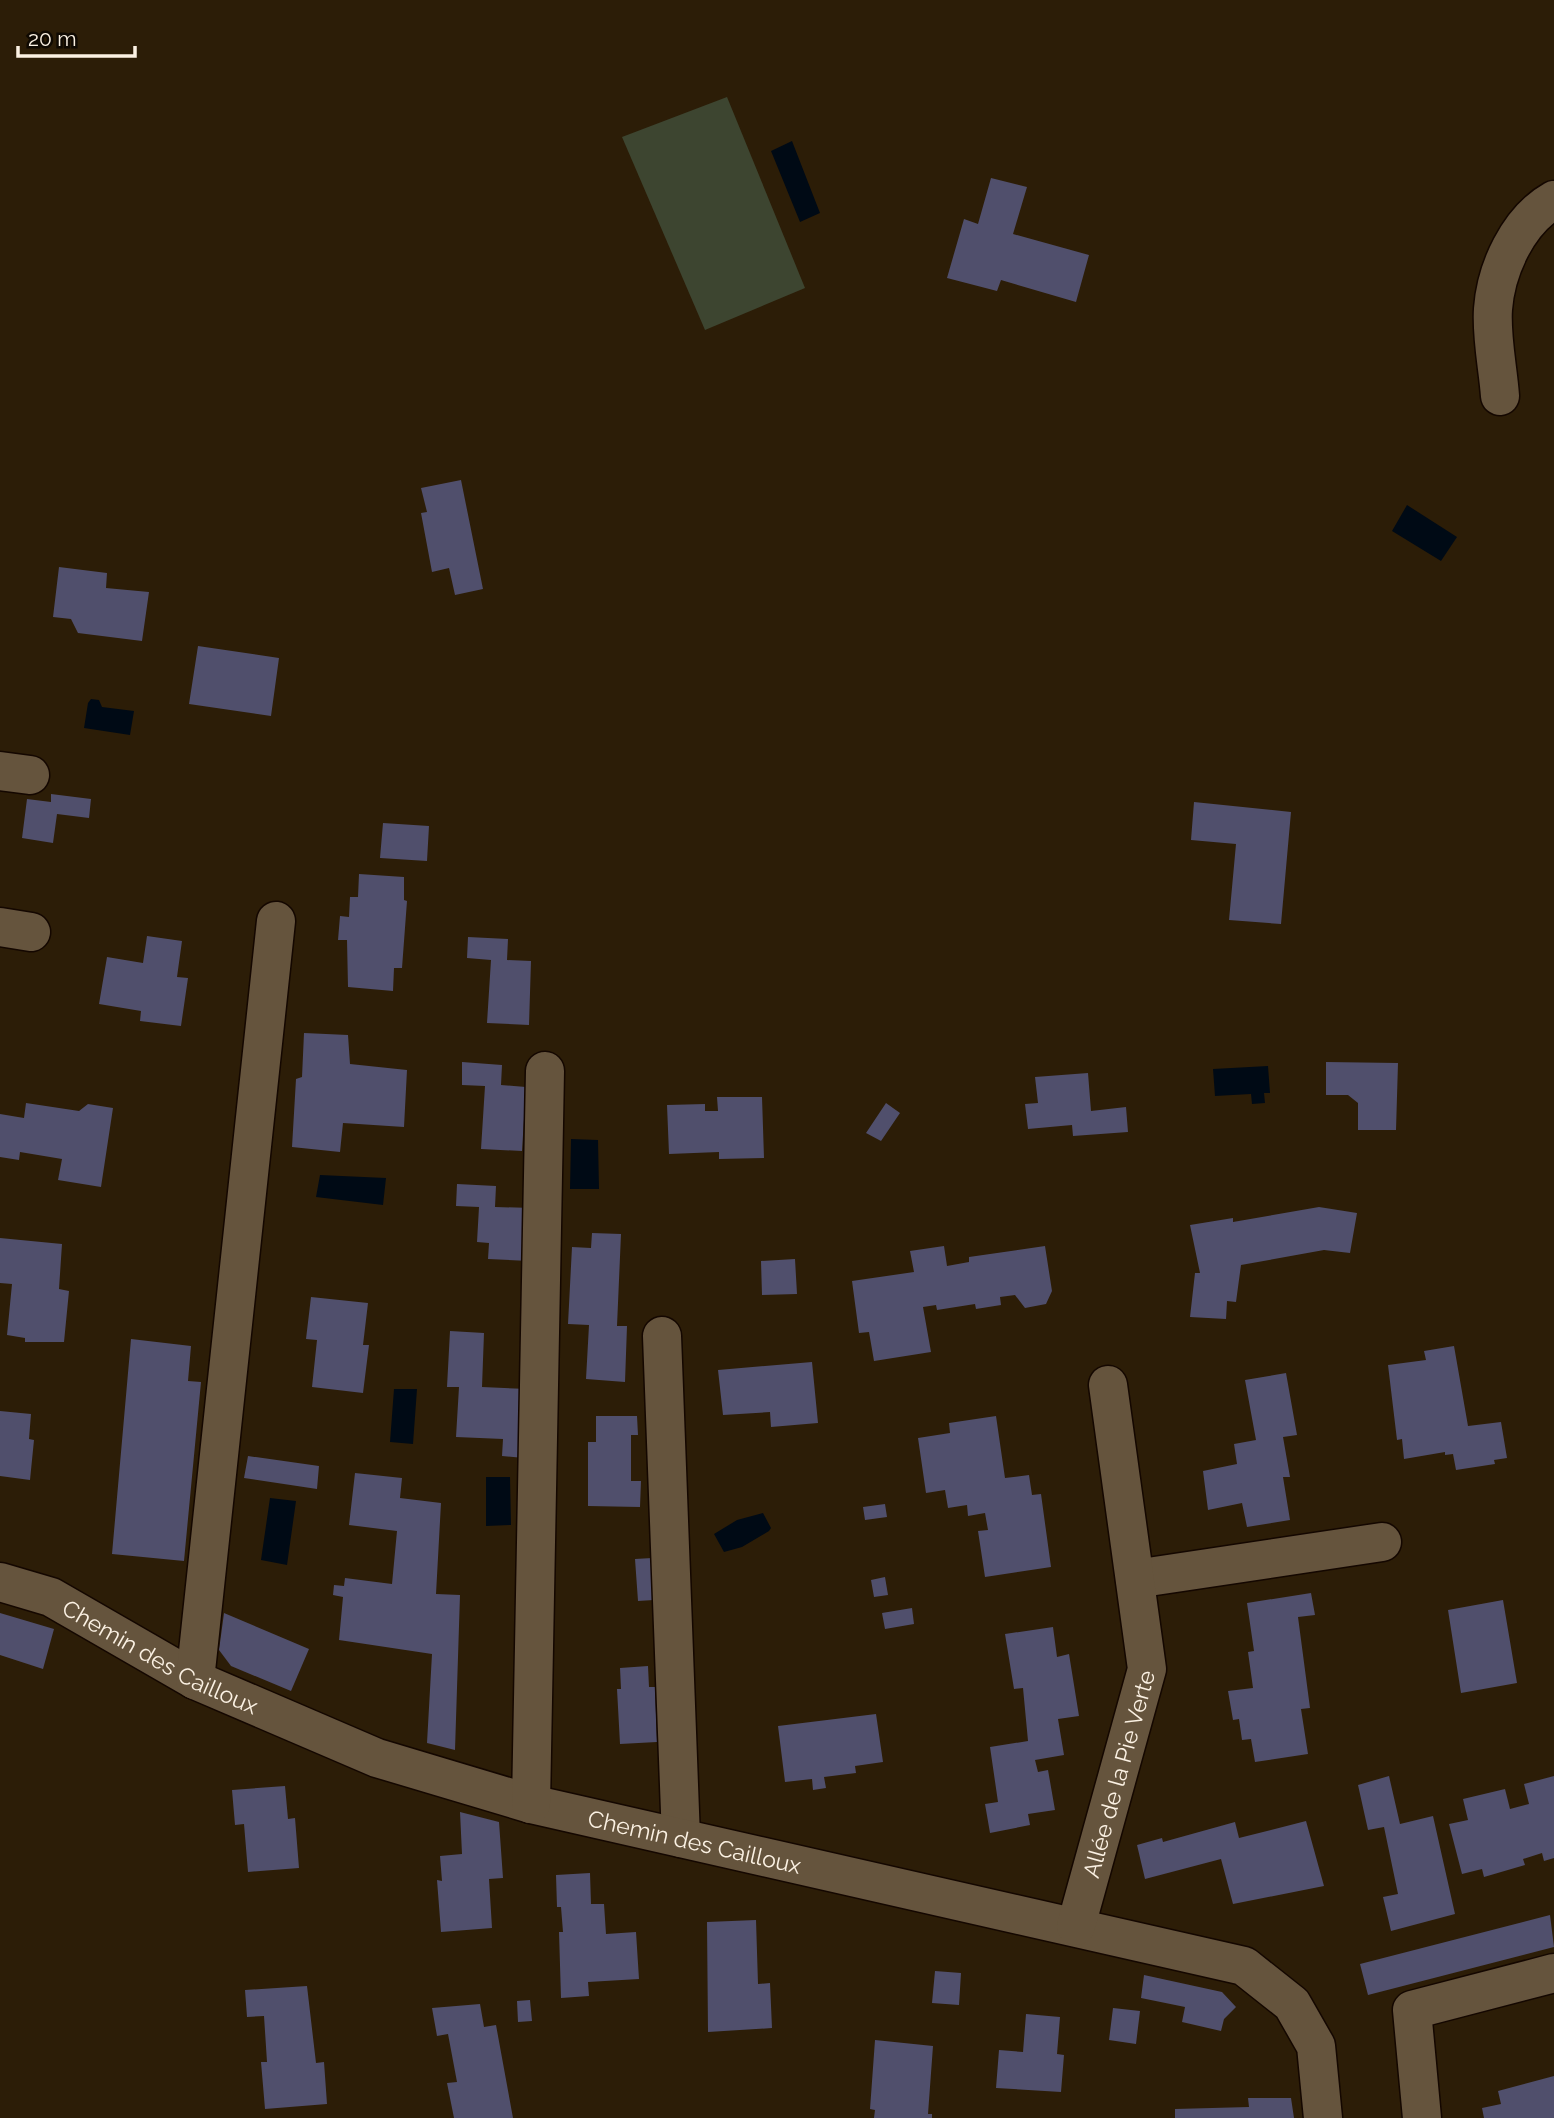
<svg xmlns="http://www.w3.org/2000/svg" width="1554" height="2118" font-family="Raleway,sans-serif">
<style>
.green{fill:#3d4530}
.water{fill:#000a15}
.building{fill:#504f6c}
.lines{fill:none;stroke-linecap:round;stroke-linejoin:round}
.minor-casing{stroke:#140700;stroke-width:41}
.minor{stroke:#65543d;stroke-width:38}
.labels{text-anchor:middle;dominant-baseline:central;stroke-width:5;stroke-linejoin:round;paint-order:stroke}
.street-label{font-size:23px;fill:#fbf1e3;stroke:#0f0902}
</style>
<rect width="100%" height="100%" fill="#2c1d07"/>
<path class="green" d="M727 97 805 288 705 330 622 137Z"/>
<path class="water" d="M792 141 820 213 800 222 771 151Z
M1407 505 1457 537 1441 561 1392 531Z
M91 699 99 700 102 707 134 711 130 735 84 728 88 703Z
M1268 1066 1270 1093H1264L1265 1103 1252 1104 1251 1094 1215 1096 1213 1069Z
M571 1139 598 1140 599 1189H570Z
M320 1175 386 1178 383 1205 316 1197Z
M394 1389H417L413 1444 390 1442Z
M486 1477H510L511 1525 486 1526Z
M270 1498 296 1501 287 1565 261 1560Z
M763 1513 771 1528 769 1531 742 1547 724 1552 714 1534 737 1520Z"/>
<path class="building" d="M991 178 1027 187 1013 234 1089 255 1076 302 1001 280 997 291 947 278 964 219 978 224Z
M461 480 483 589 455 595 449 568 432 572 421 513 427 512 421 488Z
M59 567 107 573 106 588 149 592 142 641 78 633 71 619 53 617Z
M198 646 279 658 271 716 189 704Z
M51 794 91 799 89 818 57 814 53 843 22 838 27 799 51 802Z
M1194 802 1291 812 1281 924 1229 920 1236 844 1191 840Z
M383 823 429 826 427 861 380 858Z
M359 874 404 877V900L407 901 402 968H394L393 991 348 987 347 940H338L340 916 349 917 350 897H358Z
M147 936 182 941 177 977 188 978 181 1026 140 1021 141 1011 99 1004 107 957 143 963Z
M468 937 508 939 507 960 531 961 529 1025 487 1023 491 960 467 958Z
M304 1033 348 1035 350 1064 407 1070 404 1127 343 1123 340 1152 292 1147 296 1079 302 1077Z
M462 1062 502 1065 501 1085 526 1087 522 1151 481 1149 485 1086 462 1085Z
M1326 1062 1398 1063 1396 1130H1358V1103L1348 1095H1326Z
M1088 1073 1091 1111 1126 1107 1128 1132 1073 1136 1072 1125 1028 1129 1025 1104 1038 1103 1035 1077Z
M717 1097H762L764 1158 719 1159V1152L669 1154 667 1105 705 1104V1111H718Z
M26 1103 79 1111 88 1104 113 1108 101 1187 58 1180 62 1159 20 1152 19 1160 0 1157V1114L24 1118Z
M886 1103 900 1113 881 1141 866 1133Z
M457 1184 496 1186 495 1207 532 1208 529 1261 488 1259 489 1243 477 1242 479 1207 456 1206Z
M1319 1207 1357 1213 1350 1253 1324 1250 1241 1265 1236 1302 1227 1301 1226 1319 1190 1317 1195 1273H1200L1190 1225 1233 1218V1222Z
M592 1233 621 1234 617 1326H627L625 1382 586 1379 589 1325 568 1324 572 1247 591 1248Z
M0 1238 62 1244 59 1289 69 1291 64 1342H25V1338L7 1335 12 1284 0 1283Z
M944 1246 947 1266 969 1262V1257L1045 1246 1052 1291 1046 1304 1025 1308 1015 1295 1000 1297 1001 1305 976 1309 975 1304 937 1310 936 1305 923 1307 931 1352 874 1361 869 1332 859 1333 852 1281 914 1272 910 1251Z
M795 1259 797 1294 762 1295 761 1261Z
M311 1297 368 1303 363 1345H369L363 1393 312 1387 317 1340 306 1339Z
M450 1331 484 1333 482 1387 528 1389 524 1458 502 1456 503 1439 456 1437 459 1387H447Z
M131 1339 191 1346 188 1381 201 1382 184 1561 112 1554Z
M1454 1346 1468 1426 1501 1422 1507 1458 1494 1460 1495 1464 1456 1470 1453 1454 1445 1455V1452L1404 1459 1402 1439 1397 1440 1388 1365 1426 1360 1424 1351Z
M812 1362 818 1423 771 1427 770 1412 723 1415 718 1370Z
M1286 1373 1297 1435 1283 1437 1290 1477H1283L1290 1520 1247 1527 1242 1503 1208 1510 1203 1471 1237 1464 1234 1444 1256 1440 1245 1380Z
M0 1411 31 1414 29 1439 34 1440 30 1480 0 1476Z
M596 1416H637L638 1435H631V1481H641L640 1507 588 1506V1442H596Z
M996 1416 1005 1478 1029 1475 1032 1495 1041 1494 1051 1567 985 1577 978 1531 988 1530 985 1513 968 1516 967 1505 948 1508 945 1490 926 1493 918 1438 950 1433 949 1423Z
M248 1456 319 1466 317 1489 244 1478Z
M355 1473 402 1478 400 1498 441 1503 436 1594 460 1595 455 1750 427 1743 432 1654 339 1640 343 1597 333 1595 334 1585 344 1586 345 1578 392 1584 397 1531 349 1525Z
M885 1504 887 1517 865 1520 863 1507Z
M652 1558 654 1600 638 1601 635 1559Z
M885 1577 888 1595 874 1597 871 1580Z
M1311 1593 1315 1615 1298 1617 1310 1708 1301 1709 1308 1754 1255 1762 1251 1739 1242 1740 1239 1719 1233 1720 1228 1691 1253 1688 1248 1652 1254 1651 1247 1603Z
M1503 1600 1517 1683 1461 1693 1448 1610Z
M912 1608 914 1624 885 1629 882 1613Z
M0 1613 54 1629 43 1669 0 1655Z
M224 1613 309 1649 291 1691 231 1666 219 1650Z
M1053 1627 1057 1657 1069 1654 1079 1716 1058 1719 1064 1755 1035 1760 1038 1772 1048 1770 1055 1810 1028 1814 1030 1825 990 1833 985 1804 998 1802 990 1747 1028 1741 1023 1688 1014 1689 1005 1634Z
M648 1666 649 1687H655L657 1742 620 1744 617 1689H621L620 1668Z
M876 1714 883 1762 855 1766 856 1773 824 1777 826 1788 813 1790 812 1779 785 1782 778 1726Z
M1389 1776 1400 1824 1433 1816 1455 1914 1391 1931 1383 1897 1398 1894 1384 1827 1368 1830 1358 1785Z
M1554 1776V1858L1544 1861 1542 1853 1523 1859 1525 1865 1484 1877 1482 1869 1462 1874 1449 1824 1468 1820 1463 1799 1505 1789 1510 1809 1529 1804 1524 1784Z
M285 1786 288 1819 295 1818 299 1868 248 1872 244 1824 235 1825 232 1790Z
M460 1812 499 1822 503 1878 489 1879 492 1928 441 1932 437 1880 442 1881 440 1856 462 1854Z
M1306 1821 1324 1886 1233 1904 1221 1859 1145 1879 1137 1845 1162 1838 1163 1842 1235 1822 1239 1838Z
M590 1873 591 1904H604L606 1934 636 1932 639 1979 588 1982 589 1996 561 1998 559 1932H563L561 1907H557L556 1875Z
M1550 1915 1554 1947 1368 1995 1360 1964Z
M756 1920 758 1984 770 1983 772 2028 708 2032 707 1922Z
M935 1971 961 1973 959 2005 932 2003Z
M1144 1975 1222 1992 1236 2007 1224 2019 1221 2031 1182 2022 1185 2007 1141 1998Z
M307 1986 316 2063 324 2062 327 2104 265 2109 261 2062H267L264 2016 247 2017 245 1990Z
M530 2000 532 2021 518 2022 517 2001Z
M480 2004 484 2027 496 2025 513 2118H454L447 2083 457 2082 448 2034 437 2036 432 2008Z
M1113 2008 1140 2011 1136 2044 1109 2040Z
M1026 2014 1060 2017 1057 2054 1064 2055 1061 2092 996 2088 999 2050 1023 2052Z
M875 2040 933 2046 928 2114H932V2118H874L875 2110 870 2109Z
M1554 2076V2118H1484L1482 2108 1501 2104 1498 2091Z
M1248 2098H1291L1294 2118H1175V2109L1249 2107Z"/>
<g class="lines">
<defs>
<g id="minor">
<path d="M1500 396C1498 368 1491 337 1493 309 1496 269 1518 220 1554 200"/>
<path d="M0 771 30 775"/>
<path d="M0 927 31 932"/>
<path d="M662 1336 681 1838"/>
<path d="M1135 1579 1382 1542"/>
<path id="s1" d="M0 1582 51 1597 195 1680 377 1758 531 1804 1244 1966 1292 2004 1316 2046 1323 2118"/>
<path d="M195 1680 276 921"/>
<path d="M531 1804 545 1071"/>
<path id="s2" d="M1076 1926 1147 1669 1108 1385"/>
<path d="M1422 2118 1412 2010 1554 1973"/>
</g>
</defs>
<use href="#minor" class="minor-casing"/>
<use href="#minor" class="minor"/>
</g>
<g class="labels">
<g class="street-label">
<text stroke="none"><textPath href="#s1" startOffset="178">Chemin des Cailloux</textPath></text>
<text stroke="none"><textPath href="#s2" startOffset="158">Allée de la Pie Verte</textPath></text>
<text stroke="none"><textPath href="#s1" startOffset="746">Chemin des Cailloux</textPath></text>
</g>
</g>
<path d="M18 46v10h117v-10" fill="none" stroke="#fbf1e3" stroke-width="3.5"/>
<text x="28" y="46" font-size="21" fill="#fbf1e3" stroke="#0f0902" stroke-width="5" paint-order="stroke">20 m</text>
</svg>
